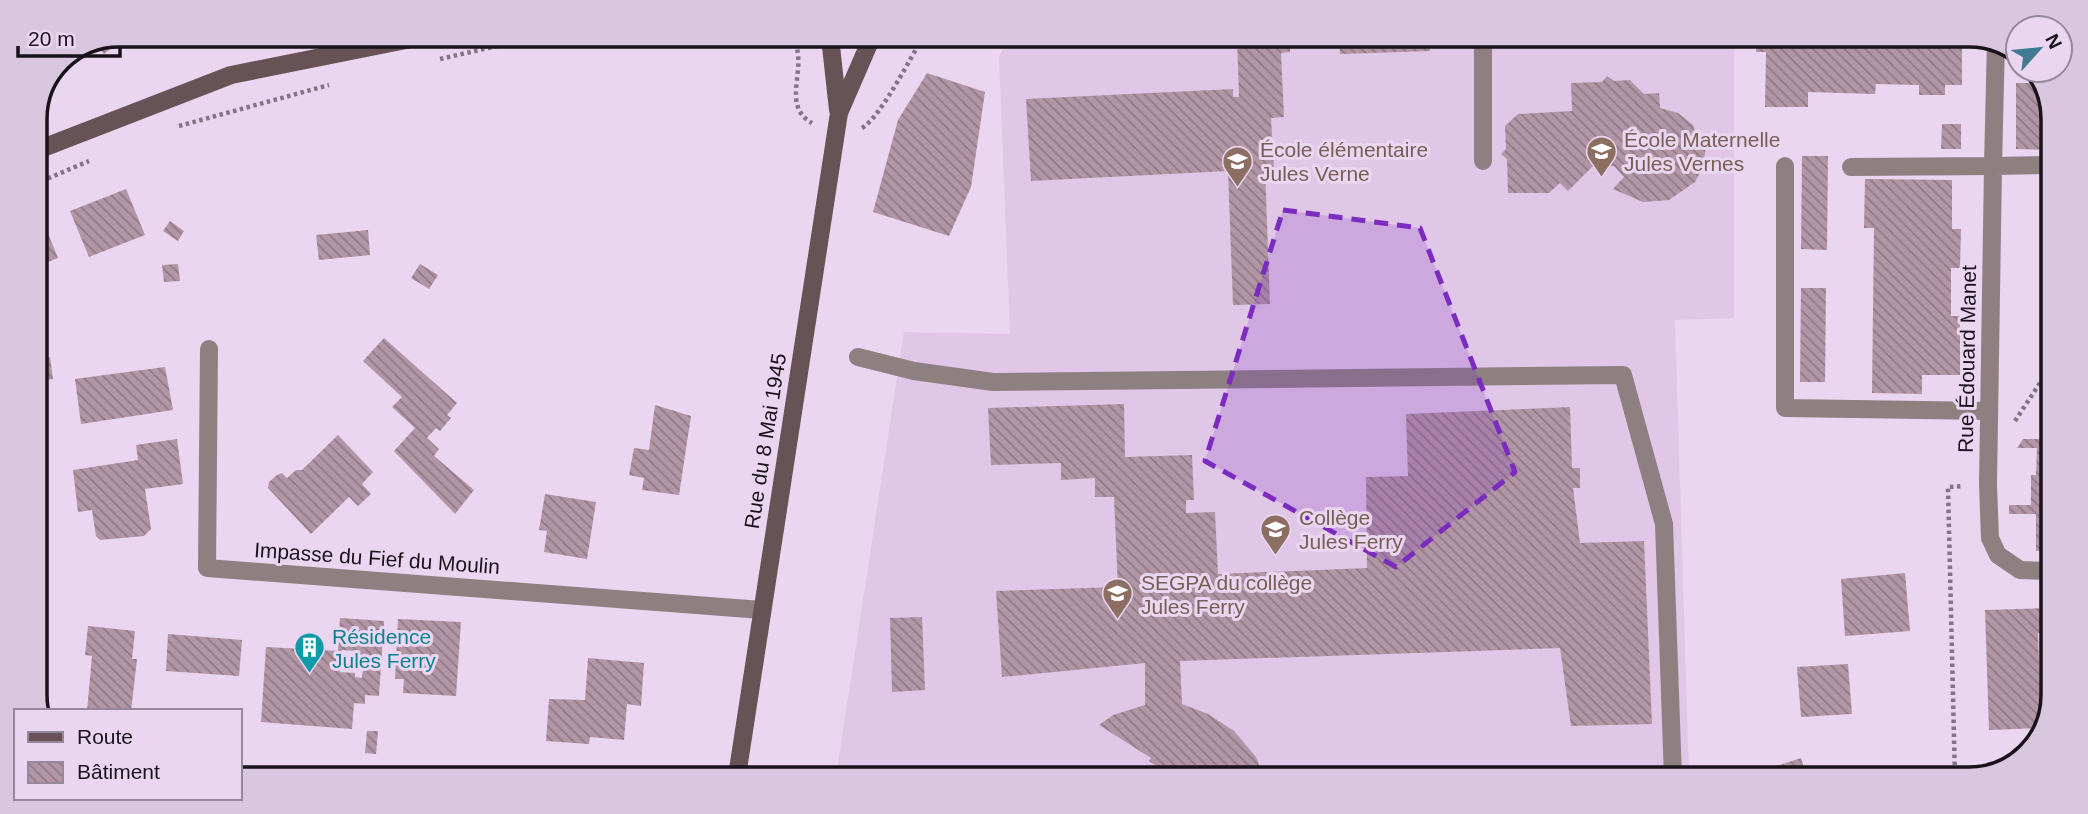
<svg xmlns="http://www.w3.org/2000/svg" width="2088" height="814" font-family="Helvetica,sans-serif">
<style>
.built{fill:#e0c7e7}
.building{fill:url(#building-back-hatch);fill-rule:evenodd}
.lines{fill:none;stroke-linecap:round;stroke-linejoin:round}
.path{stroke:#817485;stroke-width:4.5;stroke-dasharray:3.5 3.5;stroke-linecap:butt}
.service{stroke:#8e7f81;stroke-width:18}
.minor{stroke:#8e7f81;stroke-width:18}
.secondary{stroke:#675255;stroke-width:18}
.marked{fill:#7b2cbf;fill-opacity:0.2;stroke:#7b2cbf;stroke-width:5;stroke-dasharray:14 9;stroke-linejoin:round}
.labels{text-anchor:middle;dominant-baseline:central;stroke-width:6;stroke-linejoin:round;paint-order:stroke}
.education-label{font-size:21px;fill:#785e54;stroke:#ead6f0;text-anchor:start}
.street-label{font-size:21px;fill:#19121b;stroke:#ead6f0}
.culture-label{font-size:21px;fill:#0d838f;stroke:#ead6f0;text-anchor:start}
.rim{fill:none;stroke:#19121b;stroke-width:3.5}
</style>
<defs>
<pattern id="building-back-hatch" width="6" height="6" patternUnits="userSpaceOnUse" patternTransform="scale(1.75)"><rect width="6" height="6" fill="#b296a5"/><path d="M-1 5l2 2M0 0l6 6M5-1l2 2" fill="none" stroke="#907986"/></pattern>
</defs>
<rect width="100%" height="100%" fill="#ead6f0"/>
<path class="built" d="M1010 37 1734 39V318L1675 320 1689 778 836 776 904 332 1010 334 999 56Z"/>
<path class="building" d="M119 35 122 39 104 54 96 44Z
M217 35H262V36L221 48Z
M1237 38H1290V52L1281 53 1284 117 1271 118 1274 169H1265L1270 304 1233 305 1228 171 1031 181 1026 99 1233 89V97H1239Z
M1339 38H1429L1430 51 1340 54Z
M1756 39 1962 40V85H1945V95H1919V85L1876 84 1875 94 1808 92V107H1765L1766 52H1756Z
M927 73 985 92 971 187 949 236 873 212 898 120Z
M1607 76 1614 81 1630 80 1644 94 1659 93 1660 108 1678 113 1693 125 1700 145 1706 146 1703 167 1695 182 1669 200 1643 202 1613 189 1624 177 1614 166 1592 167 1568 191 1560 183 1549 193H1508L1507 159 1501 154 1506 149 1505 126 1518 114 1572 111 1571 83 1602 82Z
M2016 83H2041L2053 113V150L2016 149Z
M1942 124H1961V149H1941Z
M1802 156H1828L1827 250 1801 249Z
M1865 179 1952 180V229H1961L1960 268H1951V316H1960V375H1922V394L1872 393 1874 228H1864Z
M126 189 145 235 89 257 70 211Z
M43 221 58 258 35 267V224Z
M170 221 184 231 178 241 163 231Z
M368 230 370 255 319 260 316 235Z
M178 264 180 281 164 282 162 265Z
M420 264 438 275 429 289 411 278Z
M1801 288H1826L1825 382H1800Z
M384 338 457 403 447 415 451 418 440 431 436 428 427 438 439 449 434 456 474 490 455 514 394 451 415 428 392 407 402 397 363 361Z
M50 357 53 379 38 381 35 360Z
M165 367 173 410 81 424 75 379Z
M1124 404 1125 457 1192 455 1194 500H1186V513L1215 512 1218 574 1367 568 1366 477 1408 476 1406 414 1570 407 1572 468H1580V488H1573L1580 543 1644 541 1652 724 1571 726 1560 648 1180 661 1182 704 1208 714 1234 731 1256 757 1264 777H1173L1149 761 1151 758 1099 725 1113 715 1145 705V663L1002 677 996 591 1118 587 1114 497H1095V478L1061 480V463L991 465 988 408Z
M655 405 691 416 679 495 642 490 644 478 629 475 634 448 649 450Z
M338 435 373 472 362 484 371 494 358 506 349 497 311 534 268 488 269 482 277 475 282 473 287 478 296 470H302Z
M177 439 183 484 145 489 151 529 144 536 100 540 96 536 92 510 78 512 73 470 138 460 136 445Z
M2023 439H2050V551H2036V514H2009V505H2031V475H2036L2037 448H2017Z
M545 494 596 502 587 559 544 552 547 531 539 530Z
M1905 573 1910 631 1845 636 1841 579Z
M40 604V641H35V605Z
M2049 608V632L2038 633 2041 728 1989 730 1985 610Z
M922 617 925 690 892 692 890 618Z
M340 618 384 621 379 696 365 695V704L354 703 352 729 261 722 266 647 338 651ZM342 650 354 651 353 666 363 667 362 678 355 677V673L340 672Z
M398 619 461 622 456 696 403 693 404 679H395Z
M88 626 135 631 132 659H137L131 711H87L92 656 85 655Z
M168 634 242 640 239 676 166 671Z
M588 658 644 663 641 706 627 704 624 740 590 737 589 744 546 741 549 699 585 700Z
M1848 664 1852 714 1801 717 1797 667Z
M367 731H378L376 754 365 753Z
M1801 758 1807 779 1746 778V776Z"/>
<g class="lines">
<path class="path" d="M791 37C812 63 778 104 812 123
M440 59 541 36
M179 126 329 85
M862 128C880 118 911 57 923 37
M35 184 89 161
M2015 421 2051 366
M1955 779 1948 487 1963 486"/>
<path class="service" d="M1483 38V161
M1785 166V408L1989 411
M1851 167 1993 166 1996 40
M858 357 914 371 993 382 1623 375 1664 524 1673 778"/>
<path class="minor" d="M209 349 207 568 762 610
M2049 571 2020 570 1998 555 1990 538 1988 484 1993 166 2052 165"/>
<path class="secondary" d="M830 37 838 110
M35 151 231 75 426 36
M737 776 839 113 872 37"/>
</g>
<path class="marked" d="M1283 210 1420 228 1515 472 1396 567 1205 461Z"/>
<defs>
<symbol id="school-pin" viewBox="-11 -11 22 30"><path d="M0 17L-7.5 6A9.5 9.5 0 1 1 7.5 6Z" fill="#8d6e63" stroke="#ead6f0"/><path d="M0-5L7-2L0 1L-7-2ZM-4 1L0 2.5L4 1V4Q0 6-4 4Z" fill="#fff"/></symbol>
<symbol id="building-pin" viewBox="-11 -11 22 30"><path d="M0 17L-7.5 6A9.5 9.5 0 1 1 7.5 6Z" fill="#0f9aa8" stroke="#ead6f0"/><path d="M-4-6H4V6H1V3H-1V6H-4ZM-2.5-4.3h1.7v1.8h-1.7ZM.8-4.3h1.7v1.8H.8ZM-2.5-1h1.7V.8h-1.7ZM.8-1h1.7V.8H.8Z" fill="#fff"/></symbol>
</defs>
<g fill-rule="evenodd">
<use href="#school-pin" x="1584" y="134" width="35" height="47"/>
<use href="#school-pin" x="1220" y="144" width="35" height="47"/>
<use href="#school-pin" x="1258" y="512" width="35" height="47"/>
<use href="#school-pin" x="1100" y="576" width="35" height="47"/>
<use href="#building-pin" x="292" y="630" width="35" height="47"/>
</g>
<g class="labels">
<g class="education-label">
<text x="1624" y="139">École Maternelle<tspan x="1624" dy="24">Jules Vernes</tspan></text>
<text x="1260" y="149">École élémentaire<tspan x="1260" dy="24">Jules Verne</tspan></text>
<text x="1299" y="517">Collège<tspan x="1299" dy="24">Jules Ferry</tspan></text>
<text x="1141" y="582">SEGPA du collège<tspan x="1141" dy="24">Jules Ferry</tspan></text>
</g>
<g class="street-label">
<text transform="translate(1967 359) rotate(-89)">Rue Édouard Manet</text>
<text transform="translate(765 441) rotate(-81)">Rue du 8 Mai 1945</text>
<text transform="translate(377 558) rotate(4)">Impasse du Fief du Moulin</text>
</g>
<g class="culture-label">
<text x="332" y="636">Résidence<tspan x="332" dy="24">Jules Ferry</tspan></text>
</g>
</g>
<path d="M0 0H2088V814H0ZM119 47H1969A72 72 0 0 1 2041 119V695A72 72 0 0 1 1969 767H119A72 72 0 0 1 47 695V119A72 72 0 0 1 119 47Z" fill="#d9c6df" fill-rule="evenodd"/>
<path class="rim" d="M119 47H1969A72 72 0 0 1 2041 119V695A72 72 0 0 1 1969 767H119A72 72 0 0 1 47 695V119A72 72 0 0 1 119 47Z"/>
<rect x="14" y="709" width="228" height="91" fill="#ead6f0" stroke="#96889b" stroke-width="2"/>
<rect x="28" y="732" width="35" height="10" fill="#675255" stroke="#96889b" stroke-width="2"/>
<text x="77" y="744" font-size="21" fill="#19121b">Route</text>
<rect x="28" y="762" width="35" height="21" fill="url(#building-back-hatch)" stroke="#96889b" stroke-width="2"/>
<text x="77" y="779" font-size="21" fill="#19121b">Bâtiment</text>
<g transform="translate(2039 49) rotate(63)"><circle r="33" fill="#ead6f0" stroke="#96889b" stroke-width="2"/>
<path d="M0-5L12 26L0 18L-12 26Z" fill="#3f7b93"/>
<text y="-10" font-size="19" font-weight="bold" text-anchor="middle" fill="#19121b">N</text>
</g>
<path d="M18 46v10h102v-10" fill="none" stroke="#19121b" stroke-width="3.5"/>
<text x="28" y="46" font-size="21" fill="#19121b" stroke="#ead6f0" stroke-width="5" paint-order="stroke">20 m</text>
</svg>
